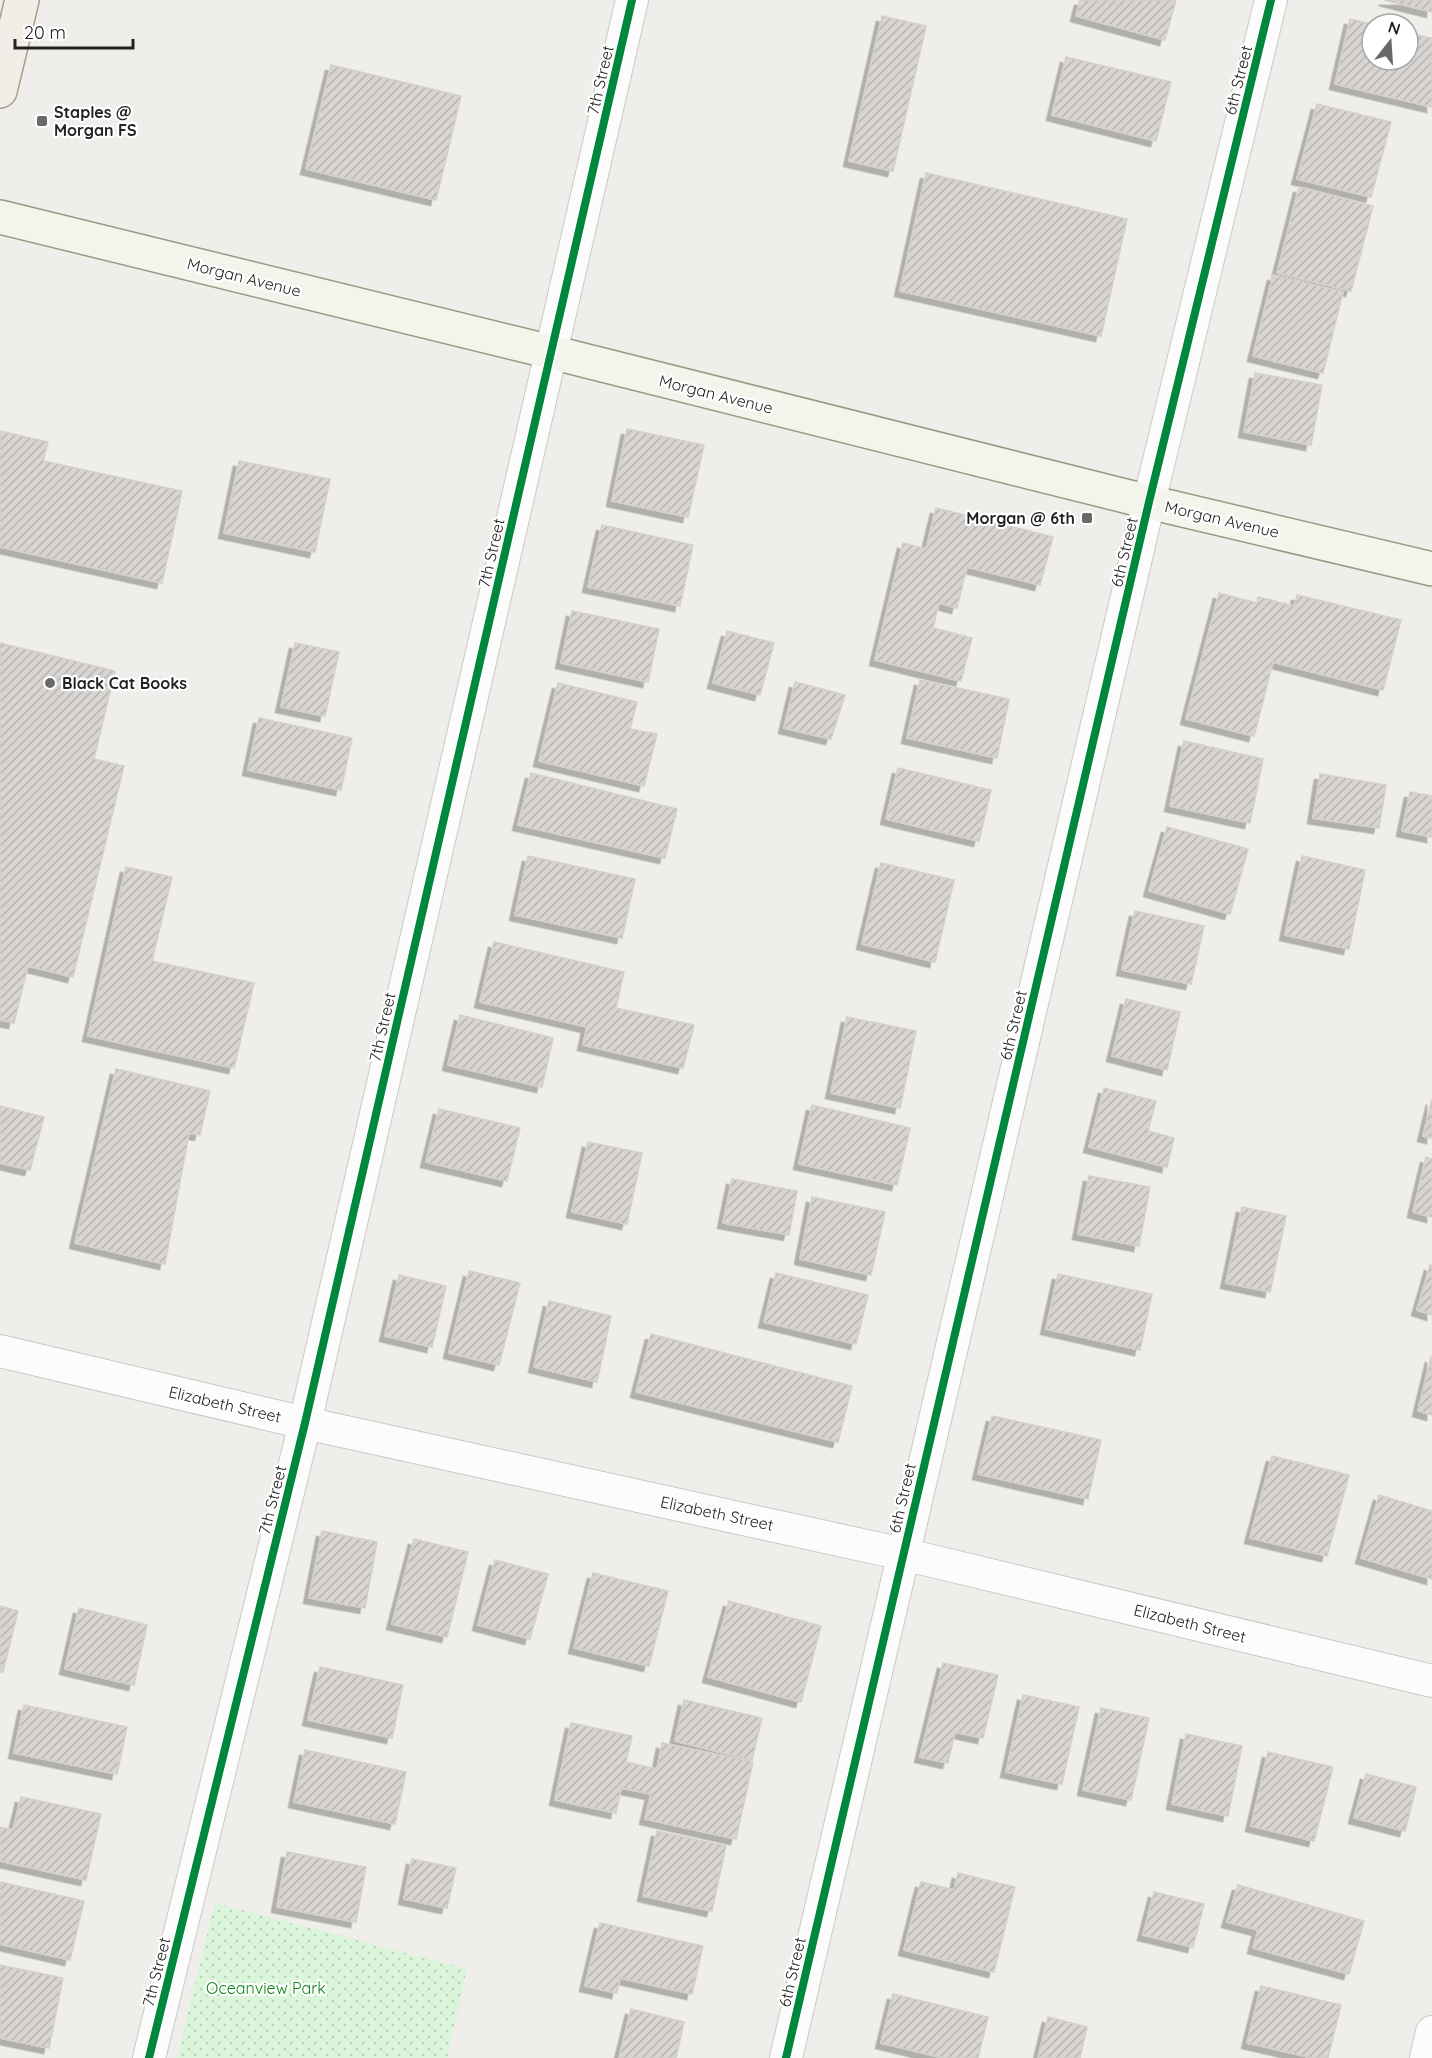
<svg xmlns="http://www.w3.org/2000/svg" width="1432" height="2058" font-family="Quicksand,sans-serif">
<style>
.park{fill:url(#park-dots)}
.building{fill:url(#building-hatch);stroke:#d3d0cc;stroke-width:1.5;filter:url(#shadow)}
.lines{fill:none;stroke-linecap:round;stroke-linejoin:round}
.street-casing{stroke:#c9c8c7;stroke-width:34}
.secondary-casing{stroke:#999a82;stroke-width:36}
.primary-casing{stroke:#a79c86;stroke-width:36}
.street{stroke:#fdfcfc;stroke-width:32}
.secondary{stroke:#f4f4ed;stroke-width:33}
.primary{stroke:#f3ede7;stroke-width:33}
.cycleway-casing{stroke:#fff;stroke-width:11}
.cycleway{stroke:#00873e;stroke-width:8}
.poi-dot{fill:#6a6968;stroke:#fff;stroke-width:2}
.labels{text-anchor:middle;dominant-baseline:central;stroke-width:4.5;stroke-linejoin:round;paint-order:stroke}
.street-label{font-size:16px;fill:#222;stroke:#fff}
.poi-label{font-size:16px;font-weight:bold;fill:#222;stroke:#fff;text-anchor:start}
.park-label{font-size:16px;fill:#0c8416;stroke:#fff}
</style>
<defs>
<pattern id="park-dots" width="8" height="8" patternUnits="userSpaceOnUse" patternTransform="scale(1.5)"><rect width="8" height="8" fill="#daf5da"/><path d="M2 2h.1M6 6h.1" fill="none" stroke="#bbd2bb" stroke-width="1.8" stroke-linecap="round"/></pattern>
<pattern id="building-hatch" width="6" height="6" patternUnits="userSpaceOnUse" patternTransform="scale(1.5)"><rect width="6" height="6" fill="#d7d4d2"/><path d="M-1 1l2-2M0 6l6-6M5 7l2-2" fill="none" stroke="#b8b6b4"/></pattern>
<filter id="shadow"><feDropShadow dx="-5.5" dy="5.5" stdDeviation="0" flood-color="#0004"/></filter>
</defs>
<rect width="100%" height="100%" fill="#f0eeeb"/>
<path class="park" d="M215 1903 467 1969 447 2058H177Z"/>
<path class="building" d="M1080 0H1176L1165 40 1076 16Z
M1384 0H1432V12Z
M882 16 926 26 893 171 849 161Z
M1350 19 1372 24V60H1408V33L1432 38V107L1335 84Z
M1066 57 1171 82 1156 141 1052 115Z
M331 65 461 96 436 200 306 169Z
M1317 104 1391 122 1371 197 1297 179Z
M926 173 1127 219 1101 336 900 291Z
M1299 187 1373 206 1351 291 1277 273Z
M1273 275 1343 292 1323 373 1253 356Z
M1255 373 1322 385 1311 445 1244 432Z
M627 429 704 445 688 517 612 501Z
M0 431 48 442 43 461 182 491 162 583 0 547Z
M239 461 330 479 315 552 224 533Z
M936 508 1053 537 1040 585 967 567 957 608 939 603 933 628 972 638 961 681 875 660 903 543 926 549Z
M602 525 693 545 680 606 588 587Z
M1219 593 1257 603 1258 597 1295 606 1297 595 1401 620 1383 690 1273 662 1254 736 1186 719Z
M572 611 659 629 648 682 561 663Z
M727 631 774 643 760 695 713 683Z
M0 643 115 671 94 759 124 766 73 977 28 966 14 1023 0 1020Z
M295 643 339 652 325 716 281 707Z
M920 680 1009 699 997 758 907 738Z
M795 682 845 695 831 739 784 728Z
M558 683 637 702 630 729 657 734 644 786 539 761Z
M259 718 352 738 341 790 248 770Z
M1184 741 1263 759 1250 823 1170 806Z
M898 768 991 790 979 841 886 819Z
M531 773 677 809 665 858 518 825Z
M1320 774 1386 785 1379 828 1313 818Z
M1410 792 1432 796V837L1402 831Z
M1167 827 1248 849 1230 914 1149 891Z
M528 856 635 879 622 938 515 915Z
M1302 856 1365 870 1349 949 1285 935Z
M881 863 954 880 935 962 862 944Z
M126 867 172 877 152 961 254 983 234 1068 88 1036Z
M1135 911 1204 926 1191 984 1122 970Z
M494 942 624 972 616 1008 694 1025 683 1068 583 1045 587 1027 480 1002Z
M1126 999 1180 1012 1167 1070 1112 1056Z
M460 1015 553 1038 542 1087 448 1065Z
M847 1017 916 1031 900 1108 831 1093Z
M116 1069 210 1091 200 1135 189 1133 165 1264 75 1243Z
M1104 1088 1156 1101 1148 1131 1174 1138 1167 1167 1089 1147Z
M1432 1099V1138L1423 1136Z
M812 1105 910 1128 897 1185 799 1164Z
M0 1106 44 1117 30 1170 0 1163Z
M439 1109 520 1128 507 1181 426 1162Z
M588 1142 642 1153 627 1224 572 1212Z
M1426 1157 1432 1159V1217L1413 1212Z
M1089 1176 1150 1187 1139 1246 1078 1234Z
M732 1179 797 1191 789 1235 723 1223Z
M812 1197 885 1212 871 1275 800 1259Z
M1242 1207 1286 1216 1270 1292 1226 1283Z
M1430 1265 1432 1266V1315L1417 1310Z
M469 1271 520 1283 499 1365 449 1353Z
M776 1273 868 1295 856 1344 764 1322Z
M1058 1274 1152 1294 1140 1350 1046 1329Z
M399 1275 446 1286 432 1347 385 1336Z
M549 1301 611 1316 597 1382 534 1367Z
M651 1334 852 1386 838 1442 636 1392Z
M1431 1357 1432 1358V1415L1418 1411Z
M992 1416 1101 1440 1088 1499 978 1474Z
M1272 1456 1349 1475 1327 1556 1250 1538Z
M1379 1495 1432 1511V1579L1361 1558Z
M322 1531 377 1542 365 1608 309 1598Z
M414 1539 468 1552 447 1637 392 1624Z
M495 1560 548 1574 530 1639 478 1625Z
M593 1573 668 1591 649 1666 574 1648Z
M729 1601 821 1626 801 1702 708 1677Z
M0 1606 18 1611 3 1672H0Z
M79 1608 147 1625 134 1685 65 1669Z
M943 1663 998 1675 983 1738 955 1732 948 1763 920 1757Z
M320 1667 403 1685 392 1738 308 1720Z
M1023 1695 1079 1707 1062 1784 1006 1772Z
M684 1700 762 1718 752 1760 675 1741Z
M24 1705 127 1727 117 1774 14 1753Z
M1101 1708 1149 1718 1131 1800 1083 1790Z
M571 1723 632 1736 626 1762 657 1769 662 1743 753 1762 736 1839 645 1819 651 1794 621 1788 616 1813 555 1800Z
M1186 1734 1242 1746 1228 1816 1172 1804Z
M305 1750 406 1772 395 1824 294 1802Z
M1268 1752 1333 1767 1314 1841 1251 1826Z
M1366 1774 1416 1787 1405 1831 1354 1818Z
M21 1797 101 1814 86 1880 0 1861V1827L13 1830Z
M657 1831 726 1846 712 1911 643 1896Z
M287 1852 366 1867 356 1922 277 1907Z
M412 1859 456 1868 447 1908 404 1899Z
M958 1873 1015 1887 994 1972 904 1950 921 1882 954 1890Z
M0 1882 84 1901 70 1960 0 1944Z
M1238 1885 1364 1921 1349 1974 1253 1948 1258 1930 1227 1922Z
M1154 1892 1204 1904 1193 1947 1143 1935Z
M600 1923 703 1946 692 1994 620 1978 617 1993 585 1986Z
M0 1965 63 1978 49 2048 0 2038Z
M1261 1986 1341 2005 1328 2058H1313L1247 2043Z
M893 1994 988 2017 978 2058H943L881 2043Z
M631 2009 684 2022 676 2058H619Z
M1048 2017 1087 2027 1080 2058H1038Z"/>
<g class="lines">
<defs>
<path id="street" d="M0 1351 305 1423 903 1554 1432 1681
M149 2058 305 1423 632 0
M786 2058 1149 502 1271 0
M1426 2058 1432 2032"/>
<path id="secondary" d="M0 217 551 352 1149 502 1432 569"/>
<path id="primary" d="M0 91 22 0"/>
</defs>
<use href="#street" class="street-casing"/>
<use href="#secondary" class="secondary-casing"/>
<use href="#primary" class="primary-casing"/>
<use href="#street" class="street"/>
<use href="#secondary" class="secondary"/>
<use href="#primary" class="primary"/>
<defs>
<path id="cycleway" d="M149 2058 305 1423 632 0
M786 2058 1149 502 1271 0"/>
</defs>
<use href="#cycleway" class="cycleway-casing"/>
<use href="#cycleway" class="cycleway"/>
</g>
<g class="poi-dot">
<rect x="36" y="115" width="12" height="12" rx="3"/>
<rect x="1081" y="512" width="12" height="12" rx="3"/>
<circle cx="50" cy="683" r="6"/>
</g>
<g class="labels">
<g class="street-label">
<text transform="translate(600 80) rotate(-77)">7th Street</text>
<text transform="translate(1238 80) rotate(-76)">6th Street</text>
<text transform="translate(244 277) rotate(14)">Morgan Avenue</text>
<text transform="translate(716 394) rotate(14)">Morgan Avenue</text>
<text transform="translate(1222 519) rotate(13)">Morgan Avenue</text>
<text transform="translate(1124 552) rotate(-77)">6th Street</text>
<text transform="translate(491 553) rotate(-77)">7th Street</text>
<text transform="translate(1013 1025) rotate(-77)">6th Street</text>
<text transform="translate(382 1027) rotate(-77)">7th Street</text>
<text transform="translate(225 1404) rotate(13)">Elizabeth Street</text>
<text transform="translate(902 1498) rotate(-77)">6th Street</text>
<text transform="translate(272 1500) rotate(-76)">7th Street</text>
<text transform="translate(717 1513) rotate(12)">Elizabeth Street</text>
<text transform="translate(1190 1623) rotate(14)">Elizabeth Street</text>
<text transform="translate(156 1972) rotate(-76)">7th Street</text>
<text transform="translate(792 1972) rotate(-77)">6th Street</text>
</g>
<g class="poi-label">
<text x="54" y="112">Staples @<tspan x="54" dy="18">Morgan FS</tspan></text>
<text x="1075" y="518" text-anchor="end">Morgan @ 6th</text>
<text x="62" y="683">Black Cat Books</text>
</g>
<g class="park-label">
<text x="266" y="1988">Oceanview Park</text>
</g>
</g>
<g transform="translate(1390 42) rotate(17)"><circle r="28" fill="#ffffff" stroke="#a7a7a7" stroke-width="1.5"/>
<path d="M0-4.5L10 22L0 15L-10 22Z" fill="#6a6968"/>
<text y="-9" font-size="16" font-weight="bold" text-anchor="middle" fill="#222222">N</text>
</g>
<path d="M15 39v9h118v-9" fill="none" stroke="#222222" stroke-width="3"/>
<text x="24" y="39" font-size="18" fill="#222222" stroke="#ffffff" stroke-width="4.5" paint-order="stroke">20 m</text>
</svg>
